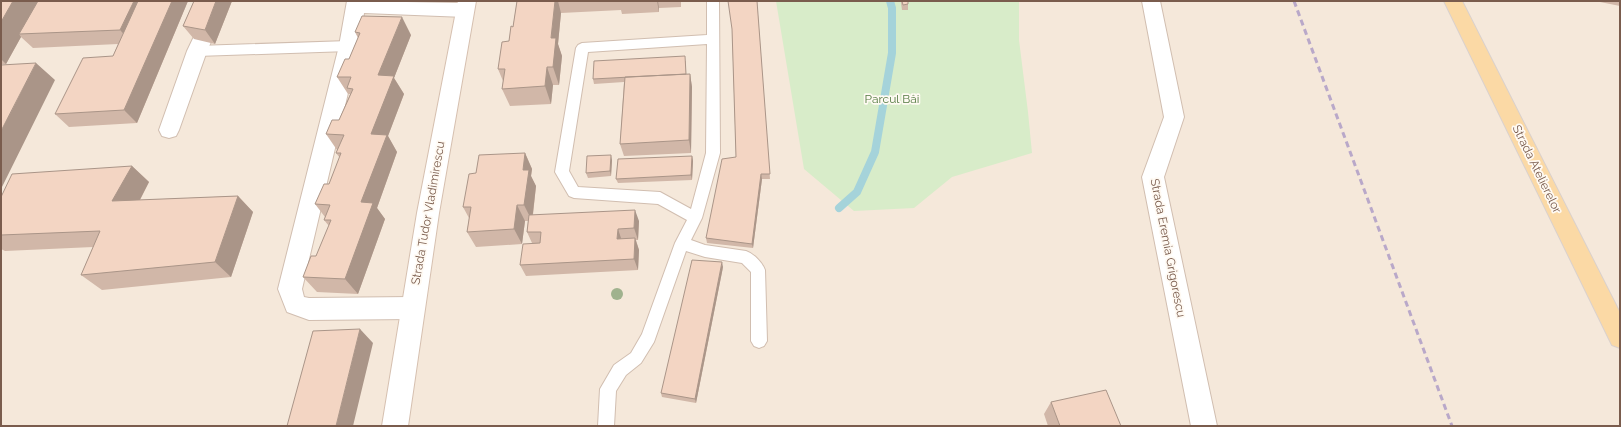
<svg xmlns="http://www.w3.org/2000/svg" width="1621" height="427" font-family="Raleway,sans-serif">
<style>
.residential{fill:#f5e8da}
.green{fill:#d8ecc9}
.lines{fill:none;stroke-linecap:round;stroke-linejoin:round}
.stream{stroke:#a5d3da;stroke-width:8}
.lane-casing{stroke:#d1beb0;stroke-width:2}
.street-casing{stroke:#d1beb0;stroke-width:2}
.secondary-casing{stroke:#d6c0b0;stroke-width:2}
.primary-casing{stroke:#dad1cd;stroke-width:2}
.lane{fill:#fff;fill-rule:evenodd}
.street{fill:#fff;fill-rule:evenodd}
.secondary{fill:#fff;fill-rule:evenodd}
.primary{fill:#fbd9a5;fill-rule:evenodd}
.rail{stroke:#b9a8c9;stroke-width:3;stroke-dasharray:6 4;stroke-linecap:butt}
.tree{fill:#a0b28e}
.wall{fill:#d1b7a8}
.shaded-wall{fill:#aa9588}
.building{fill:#f3d5c3;stroke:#aa9588}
.labels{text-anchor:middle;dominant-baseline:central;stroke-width:3.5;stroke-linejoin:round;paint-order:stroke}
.park-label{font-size:12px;fill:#537a41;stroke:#fffaf3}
.street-label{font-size:12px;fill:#7a5c4d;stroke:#fffaf3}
</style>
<rect width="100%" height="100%" fill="#fdf6ec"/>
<path class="residential" d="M1 1H1620V426H1Z"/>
<path class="green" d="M776 1H1019V40L1028 112 1032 153 952 177 914 208 854 211 804 169Z"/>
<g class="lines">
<path class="stream" d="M839 208 857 192 875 152 892 53V8L890 1"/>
<defs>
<path id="lane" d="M707 1H719L720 153 702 218 691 240 705 245 746 251C754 254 762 262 765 270L767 341 764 346 759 348 754 346 751 341V272L742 263 705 257 686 251 654 342 641 363 626 375 616 391 614 426H598L600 389 614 365 631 353 642 334 675 243 687 220 658 204 574 198 569 196 555 172 576 48 578 45 582 43 707 35ZM707 44 706 153 691 209 660 192 578 187 569 171 588 52Z
M349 41 353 43 355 46 353 49 349 51 197 56 193 54 191 51 193 48 197 46Z"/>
<path id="street" d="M211 1H229L207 51 179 130 176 136 169 138 162 136 159 130 187 51Z
M347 1 465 3 472 5 474 10 472 15 465 17 364 13 359 46 302 289 304 297 309 298 412 297 420 301 424 308 420 315 412 319 309 320 287 312 278 289 339 46Z
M1142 1H1160L1184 117 1164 177 1217 426H1191L1142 177 1164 117Z"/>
<path id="secondary" d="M458 1H476L439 213 408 426H382L417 213Z"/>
<path id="primary" d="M1444 1H1462L1620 313V348L1612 345Z"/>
</defs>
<use href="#lane" class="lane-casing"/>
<use href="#street" class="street-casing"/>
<use href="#secondary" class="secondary-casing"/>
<use href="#primary" class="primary-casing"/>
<use href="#lane" class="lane"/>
<use href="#street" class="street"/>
<use href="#secondary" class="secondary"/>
<use href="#primary" class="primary"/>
<path class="rail" d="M1294 1 1452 426"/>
</g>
<circle class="tree" cx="617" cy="294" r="6"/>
<path class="wall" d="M1 1H188L137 123 69 127 55 114 113 56 118 44 33 48 21 37 6 64H1Z
M194 1H232L215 44 194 39 183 26Z
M517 1H681V7L659 8V12L622 14 621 10 561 13 558 44 562 56 559 85H553L551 104 510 106 502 89 503 81 498 69 509 41 513 27Z
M757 1 770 179H762L753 248 707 243 706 238 736 157 732 31Z
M874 1H881L874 2Z
M901 1H908V10H902L901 3Z
M1595 1H1620V6Z
M355 32 411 35 394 78 404 94 388 136 397 152 377 208 385 219 358 294 317 292 303 277 316 256 329 226 324 220 325 217 315 204 329 184 340 158 336 153 337 150 326 134 339 120 350 94H348L337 77 349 59 358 38Z
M686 61V74H690L692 87 691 153 624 156 620 144 624 82 594 84 593 79Z
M525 153 532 169 531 176 536 186 533 215 639 221 638 240H636L639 250 638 270 526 276 520 265 532 243 527 232 528 221H525L522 244 476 247 467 232 469 218 463 207 476 173Z
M692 156 693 161 692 180 618 183 616 179Z
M612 160 611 176 588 178 586 173Z
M132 166 149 182 140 200 238 196 253 212 231 277 102 290 81 275 93 247 5 251 1 249V197Z
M723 267 696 403 662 397 661 393Z
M1051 402 1121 426H1048L1044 414Z"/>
<path class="shaded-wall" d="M13 1H42L19 34 21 37 6 64 1 59V22Z
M134 1H151L132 43 120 30Z
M172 1H188L137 123 124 110Z
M216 1H232L215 44 205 30Z
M555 1H558L561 13 558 44 562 56 559 85 553 67 551 38Z
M657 1H658L659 8V12Z
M402 17 411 35 394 78 404 94 388 136 397 152 377 208 385 219 358 294 345 279 371 134 378 75Z
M36 63 55 80 1 189V131Z
M547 67 553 85 551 104 545 86Z
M690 74 692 87 691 153 689 140Z
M525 153 532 169 531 176 536 186 532 221 524 205 523 170Z
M611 155 612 160 611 176 610 171Z
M692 156 693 161 692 180 691 175Z
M132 166 149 182 131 217 112 201Z
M761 174 762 179 753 248 752 244Z
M238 196 253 212 231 277 215 262Z
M517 205 525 221 522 244 514 229Z
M635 210 639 221 638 240 634 228Z
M618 229 622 241 617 239Z
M635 238 639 250 638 270 634 259Z
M722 262 723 267 696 403 695 399Z
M360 329 373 343 353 426H336Z"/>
<path class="building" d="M1 1H13L1 22Z
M38 1H134L120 30 19 34Z
M138 1H172L124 110 55 114 83 58 113 56Z
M194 1H216L205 30 183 26Z
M517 1H555L551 38H556L553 67H547L545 86 502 89 505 69H498L502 42 509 41 511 26 513 27Z
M728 1H757L770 174H761L752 244 706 238 722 159 736 157 732 29Z
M902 1H908V4L903 5Z
M362 16 402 17 378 75 394 76 371 134 387 135 361 202 373 203 345 279 303 277 311 256H316L331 220H324L330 205 315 204 324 184H329L341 153H336L344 135 326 134 332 120H339L353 89 347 88 351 77H337L345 59H349L360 33 355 32Z
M685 56 686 74 593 79 594 61Z
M36 63 1 131V65Z
M690 74 689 140 620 144 625 77Z
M525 153 523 170H529L524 205H517L514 229 467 232 471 207H463L469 174 476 173 479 155Z
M611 155 610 171 586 173 587 156Z
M692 156 691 175 616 179 618 159Z
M132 166 112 201 238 196 215 262 81 275 100 231 1 235V197L12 174Z
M635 210 634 228 618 229 617 239 635 238 634 259 520 265 523 244 540 243 541 232H527L529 215Z
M692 260 722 262 695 399 661 393Z
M360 329 336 426H287L313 331Z
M1106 390 1121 426H1060L1051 402Z"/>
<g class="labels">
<g class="park-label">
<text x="892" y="99">Parcul Băi</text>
</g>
<g class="street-label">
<text transform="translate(1537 169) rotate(64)">Strada Atelierelor</text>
<text transform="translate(428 213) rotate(-80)">Strada Tudor Vladimirescu</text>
<text transform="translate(1168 248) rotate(79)">Strada Eremia Grigorescu</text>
</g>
</g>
<rect width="1621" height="427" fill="none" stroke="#7a5c4d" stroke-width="4"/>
</svg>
